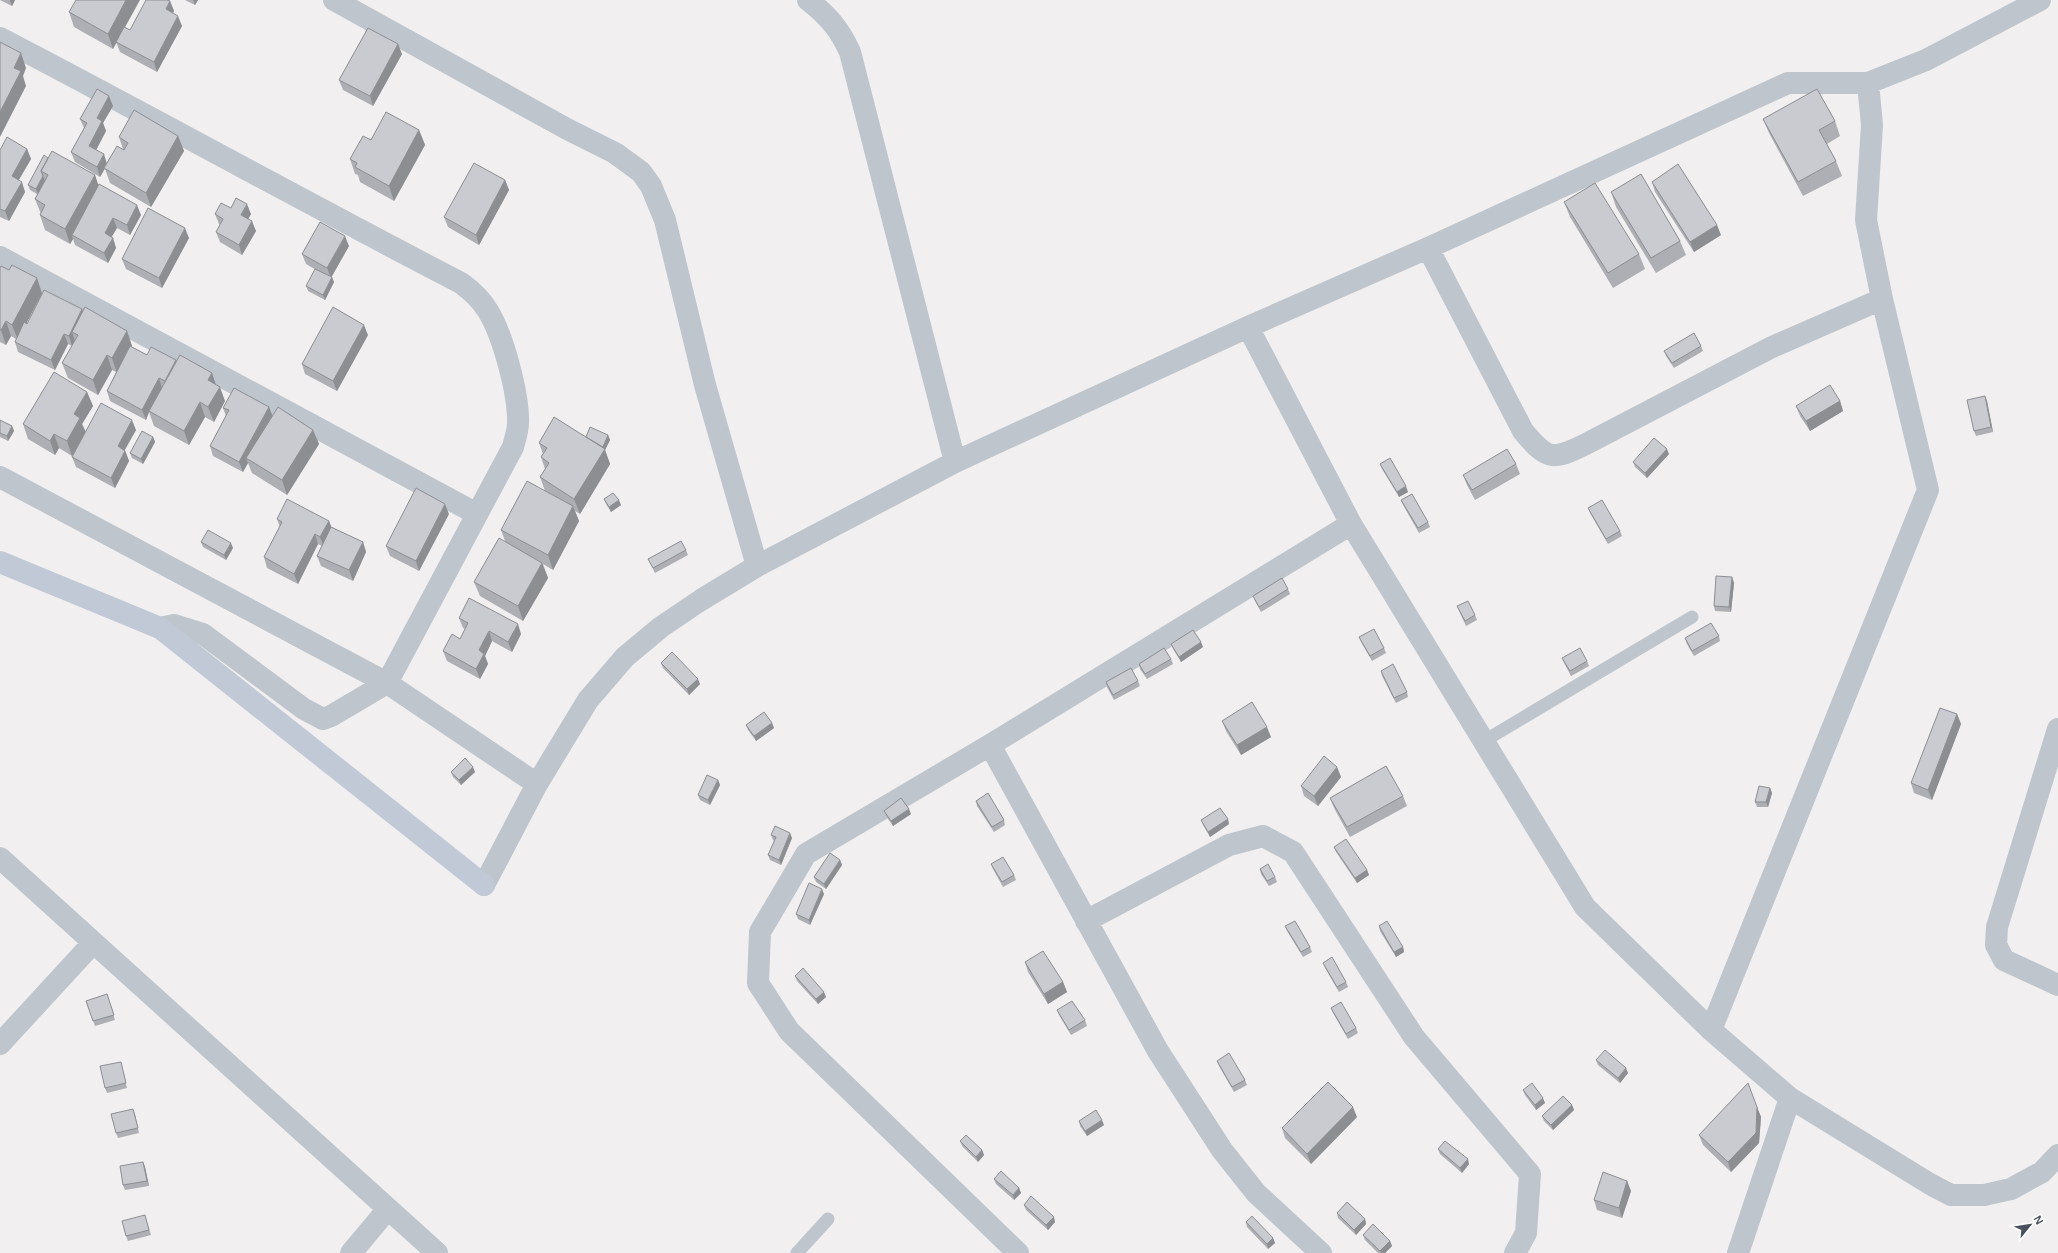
<svg xmlns="http://www.w3.org/2000/svg" width="2058" height="1253" font-family="Arial,sans-serif">
<style>
.lines{fill:none;stroke-linecap:round;stroke-linejoin:round}
.lane{stroke:#bec5cd;stroke-width:13}
.street{stroke:#bec5cd;stroke-width:22}
.secondary{stroke:#c0c9d5;stroke-width:22}
.wall{fill:#adafb4;fill-rule:evenodd}
.shaded-wall{fill:#8d8e92}
.building{fill:#c9cbd1;stroke:#8d8e92}
</style>
<rect width="100%" height="100%" fill="#f1efef"/>
<g class="lines">
<path class="lane" d="M1484 741 1692 617
M797 1253 828 1219"/>
<path class="street" d="M334 0 567 129 615 153 641 172 651 186 665 220 705 385 757 566
M808 0C828 16 839 28 850 52L955 462
M0 38C154 118 306 203 461 283 472 291 481 299 488 311 503 335 519 395 518 423 518 431 515 439 513 447L387 683 331 716 323 719 304 709 203 634 174 625 160 628
M1428 248 1523 431C1547 460 1552 461 1586 444L1772 347 1882 299
M0 257 477 514
M1248 327 1351 524 1585 907 1711 1030 1790 1098 1738 1253
M0 477 387 683 537 784
M2058 729 1997 927 1996 945 2004 960 2058 985
M990 745 1158 1051 1222 1150 1256 1193 1321 1253
M0 858 437 1253
M484 885 537 784 588 700 625 657 661 627 701 600 757 566 955 462 1248 327 1428 248 1788 83H1868L1926 60 2040 0
M1086 921 1229 845 1263 836 1293 852 1414 1037 1530 1174 1526 1233 1515 1253
M1711 1030 1928 490 1882 299 1866 220 1872 125 1868 83
M0 1044 93 943
M1790 1098 1930 1184 1951 1195H1984L2011 1189 2042 1172 2058 1155
M351 1253 387 1210
M1018 1253 789 1031 758 983 760 932 806 854 990 745 1351 524"/>
<path class="secondary" d="M0 562 160 628 484 885"/>
</g>
<path class="wall" d="M0 0H15L12 6Z
M185 0H198L195 5Z
M170 1 174 11 173 13 182 26 157 72 120 52 116 42 113 49 74 27 69 12 125 27 130 30Z
M402 54 373 106 343 90 339 80Z
M113 106 103 123 106 131 96 150 107 164 123 149 119 137 178 136 184 151 151 207 110 183 105 169 100 177 75 162 71 152 84 128 80 119Z
M1763 119 1835 121 1840 136 1827 144 1836 161 1842 176 1803 196 1769 133Z
M419 130 425 145 394 201 360 182 358 175 355 174 350 159 371 140Z
M27 149 31 159 19 180 25 192 9 221 0 217V150Z
M48 158 95 175 98 186 141 215 130 235 117 228 111 237 113 238 116 248 108 263 75 245 73 239 70 244 45 230 40 215 41 214 35 199 37 194 30 190 28 185Z
M505 180 509 190 479 245 448 227 444 217Z
M1652 182 1721 235 1694 252 1655 192Z
M1611 192 1680 241 1686 255 1656 273 1616 207Z
M1564 202 1639 254 1645 269 1613 288 1570 217Z
M231 208 251 214 248 219 256 231 242 255 220 242 216 232 220 225 219 224 215 214Z
M189 238 162 288 126 269 122 259Z
M349 246 331 277 334 282 325 300 308 291 306 286 318 271 306 264 302 254Z
M0 268 42 293 82 309 83 312 127 331 132 346V347L147 355 176 361 212 373 215 384 225 401 214 422 205 417 189 445 154 426 149 412 146 420 110 401 107 391 116 372 112 370 98 395 68 378 62 363 72 346 68 344 55 370 18 352 15 342 16 339 11 336 6 345 0 342ZM40 297 27 324 26 323Z
M368 335 337 391 305 374 302 364Z
M1701 346 1703 351 1674 368 1666 356 1664 351Z
M87 392 93 406 82 424 86 432 136 430 125 450 129 461 115 488 76 467 72 457 77 447 72 456 59 448 55 455 28 439 23 424Z
M1985 396 1987 401 1993 432 1976 436 1974 431Z
M1840 401 1843 411 1810 431 1800 416 1796 406Z
M223 408 272 416 313 430 319 444 287 495 252 473 248 463 243 472 213 456 210 446 226 416Z
M0 420 12 426 14 431 8 441 0 437Z
M608 435 610 440 605 450 610 464 580 514 575 511 579 521 553 570 543 564 548 578 523 621 480 596 474 582 505 541 501 530 545 491 540 477 545 469 541 457 543 454 539 443 586 437Z
M153 437 155 442 143 464 132 458 130 453Z
M1669 454 1647 478 1635 467 1633 462Z
M1380 464 1408 492 1399 497 1382 469Z
M1516 464 1520 474 1475 500 1467 485 1463 475Z
M604 499 621 505 611 512 606 504Z
M1401 500 1428 522 1430 527 1419 533 1403 505Z
M1588 508 1620 531 1622 536 1608 544 1590 513Z
M449 514 419 571 390 556 386 546Z
M277 519 329 521 331 527 363 542 366 552 353 581 321 566 317 556 322 546 318 544 298 584 267 568 264 557 280 527Z
M201 542 233 548 226 560 203 547Z
M686 550 688 555 655 573 648 559Z
M1732 577 1734 583 1731 612 1715 611 1714 606Z
M1288 589 1290 594 1261 612 1255 601 1253 596Z
M1457 606 1475 615 1477 620 1466 626 1459 611Z
M459 618 521 634 512 652 492 641 485 656 488 664 480 679 447 661 443 651 460 639 465 629 463 628Z
M1719 636 1720 641 1694 656 1687 644 1685 638Z
M1359 637 1384 648 1386 653 1372 661 1361 642Z
M1171 644 1203 647 1181 662 1173 649Z
M1562 658 1587 661 1589 666 1571 676 1564 663Z
M1171 659 1173 664 1147 679 1140 669 1139 664Z
M661 663 700 684 689 695 663 668Z
M1381 671 1407 692 1408 697 1396 703 1382 676Z
M1138 681 1140 686 1114 700 1107 687 1106 682Z
M1957 714 1961 724 1932 800 1914 793 1911 783Z
M1222 721 1271 737 1241 755 1226 731Z
M772 723 774 728 756 741 748 730 746 725Z
M1337 767 1341 777 1318 806 1304 796 1301 786Z
M451 772H475L461 785 453 777Z
M718 780 720 785 710 805 700 800 698 795Z
M1770 788 1772 793 1768 807H1757L1755 802Z
M1403 796 1407 806 1350 837 1334 808 1330 798Z
M976 801 1004 820 1005 825 994 832 977 806Z
M884 811 911 814 893 826 886 816Z
M1201 820 1229 824 1210 837 1203 825Z
M771 835 792 838 781 865 770 860 768 855 775 841 773 840Z
M1334 847 1367 870 1369 875 1357 883 1336 852Z
M840 860 842 865 826 889 816 882 814 877Z
M991 864 1014 875 1016 880 1003 887 993 869Z
M1260 869 1275 877 1277 882 1269 886 1261 874Z
M824 894 810 925 798 919 796 914Z
M1285 926 1310 947 1312 952 1303 957 1287 931Z
M1379 926 1403 947 1404 952 1396 957 1380 931Z
M1025 962 1063 982 1067 992 1048 1004 1028 972Z
M1323 963 1346 982 1348 987 1339 992 1325 968Z
M795 976 826 997 818 1004 797 981Z
M107 994 115 1020 95 1026 86 1001Z
M1331 1008 1356 1028 1358 1033 1348 1039 1333 1013Z
M1057 1010 1085 1020 1087 1026 1071 1035 1059 1015Z
M1596 1060 1628 1073 1620 1083 1598 1065Z
M1217 1061 1245 1080 1247 1085 1234 1092 1219 1066Z
M122 1067 127 1088 107 1093 105 1088Z
M1523 1090 1545 1103 1536 1110 1525 1095Z
M1572 1105 1574 1110 1553 1130 1544 1121 1542 1116Z
M1757 1107 1761 1117 1759 1143 1731 1172 1703 1145 1699 1135Z
M133 1109 139 1133 118 1138 116 1133Z
M1357 1117 1311 1164 1285 1138 1282 1128Z
M1079 1121 1104 1125 1087 1136 1080 1126Z
M960 1141 982 1150 984 1155 978 1162 962 1146Z
M1438 1149 1469 1164 1462 1173 1440 1154Z
M143 1162 145 1167 149 1186 125 1190 123 1185Z
M994 1179 1019 1188 1021 1193 1014 1200 996 1184Z
M1627 1181 1631 1191 1622 1218 1597 1210 1594 1200Z
M1024 1205 1055 1222 1048 1230 1026 1210Z
M1337 1213 1365 1219 1366 1224 1356 1235 1338 1218Z
M145 1215 151 1235 128 1241 126 1236Z
M1246 1222 1273 1238 1275 1243 1268 1249 1247 1227Z
M1363 1235 1390 1241 1392 1246 1385 1253H1378L1365 1240Z"/>
<path class="shaded-wall" d="M10 0H15L12 6 10 1Z
M126 0H140L113 49 108 34Z
M193 0H198L195 5Z
M170 1 174 11 170 19 166 9Z
M178 16 182 26 157 72 154 62Z
M398 44 402 54 373 106 370 96Z
M21 53 26 68 23 76 26 86 0 137V112L14 68Z
M109 96 113 106 103 123 106 131 93 156 89 146 97 118Z
M419 130 425 145 394 201 389 186Z
M178 136 184 151 151 207 146 193Z
M27 149 31 159 15 186 12 176Z
M104 154 107 164 100 177 97 167Z
M95 175 100 190 72 235 73 239 70 244 65 229Z
M43 176 45 181 38 194 36 189Z
M505 180 509 190 479 245 476 235Z
M22 182 25 192 9 221 5 211Z
M247 204 251 214 245 225 241 215Z
M137 205 141 215 130 235 127 225Z
M113 218 117 228 108 243 105 233Z
M252 221 256 231 242 255 239 245Z
M1717 225 1721 235 1694 252 1690 242Z
M185 228 189 238 162 288 159 278Z
M345 236 349 246 331 278 327 268Z
M113 238 116 248 108 263 104 253Z
M332 277 334 282 325 300 323 295Z
M37 278 42 293 18 340 12 325Z
M82 309 86 319 72 332 75 341 72 346 69 336Z
M6 321 11 336 6 345 1 330Z
M364 325 368 335 337 391 333 381Z
M127 331 132 346 117 373 112 358Z
M64 334 68 344 55 370 51 360Z
M107 355 112 370 98 395 93 380Z
M176 360 179 370 165 381Z
M212 373 217 388 208 380Z
M159 378 162 388 149 411V412L146 420 142 410Z
M220 387 225 401 214 422 208 407Z
M87 392 93 406 82 424 86 433 72 456 67 441 74 414Z
M1985 396 1987 401 1993 432 1991 427Z
M1840 401 1843 411 1810 431 1806 421Z
M200 402 205 417 189 445 184 431Z
M269 407 273 417 246 458 248 463 243 472 239 462Z
M132 420 136 430 121 456 118 446Z
M12 426 14 431 8 441 7 436Z
M313 430 319 444 287 495 282 480Z
M54 434 59 448 55 455 50 441Z
M608 435 610 440 605 450 610 464 580 514 574 499 603 447Z
M153 437 155 442 143 464 141 459Z
M1667 449 1669 454 1647 478 1645 473Z
M125 451 129 461 115 488 111 478Z
M1406 486 1408 492 1399 497 1397 492Z
M619 500 621 505 611 512 609 507Z
M445 504 449 514 419 571 416 561Z
M573 506 579 521 553 570 548 555Z
M329 521 333 531 324 547 320 537Z
M315 534 318 544 298 584 294 574Z
M363 542 366 552 353 581 349 570Z
M231 543 233 548 226 560 224 555Z
M542 563 548 578 523 621 518 606Z
M1732 577 1734 583 1731 612 1729 607Z
M518 624 521 634 512 652 508 642Z
M489 631 492 641 485 656 488 664 480 679 476 669 479 650Z
M1201 642 1203 647 1181 662 1179 657Z
M698 679 700 684 689 695 687 689Z
M1957 714 1961 724 1932 800 1928 790Z
M772 723 774 728 756 741 754 736Z
M1267 727 1271 737 1241 755 1237 745Z
M473 767 475 772 461 785 459 780Z
M1337 767 1341 777 1318 806 1314 796Z
M718 780 720 785 710 805 708 800Z
M1770 788 1772 793 1768 807 1766 802Z
M909 809 911 814 893 826 891 821Z
M1228 819 1229 824 1210 837 1208 832Z
M790 833 792 838 781 865 779 860Z
M840 860 842 865 826 889 824 884Z
M1367 870 1369 875 1357 883 1355 878Z
M822 889 824 894 810 925 809 920Z
M1403 947 1404 952 1396 957 1394 952Z
M1063 982 1067 992 1048 1004 1044 994Z
M824 992 826 997 818 1004 816 999Z
M1626 1068 1628 1073 1620 1083 1618 1078Z
M1543 1098 1545 1103 1536 1110 1535 1105Z
M1572 1105 1574 1110 1553 1130 1551 1125Z
M1353 1107 1357 1117 1311 1164 1307 1154Z
M1757 1107 1761 1117 1759 1143 1731 1172 1728 1162Z
M133 1109 135 1114 139 1133 138 1128Z
M1102 1120 1104 1125 1087 1136 1085 1131Z
M982 1150 984 1155 978 1162 976 1157Z
M1468 1159 1469 1164 1462 1173 1460 1168Z
M143 1162 145 1167 149 1186 147 1181Z
M1627 1181 1631 1191 1622 1218 1619 1208Z
M1019 1188 1021 1193 1014 1200 1013 1195Z
M1054 1217 1055 1222 1048 1230 1046 1225Z
M1365 1219 1366 1224 1356 1235 1354 1230Z
M1273 1238 1275 1243 1268 1249 1267 1244Z
M1390 1241 1392 1246 1385 1253H1381L1380 1251Z"/>
<path class="building" d="M76 0H126L108 34 69 12Z
M146 0H167L170 1 166 9 178 16 154 62 116 42 124 27 130 30Z
M368 28 398 44 370 96 339 80Z
M0 42 21 53 14 68 21 71 0 112Z
M97 89 109 96 97 118 102 121 89 146 104 154 97 167 71 152 87 123 80 119Z
M1817 89 1835 121 1819 130 1836 161 1798 182 1763 119Z
M134 110 178 136 146 193 104 168 117 146 124 150 128 143 119 137Z
M386 112 419 130 389 186 355 167 357 163 350 159 363 136 371 140Z
M7 137 27 149 12 176 22 182 5 211 0 209V150Z
M52 151 95 175 65 229 40 215 45 205 35 199 48 175 41 171Z
M44 155 48 158 41 171 43 176 36 189 28 185Z
M474 163 505 180 476 235 444 217Z
M1678 164 1717 225 1690 242 1652 182Z
M1641 174 1680 241 1651 258 1611 192Z
M1595 183 1639 254 1608 273 1564 202Z
M99 184 137 205 127 225 113 218 105 233 113 238 104 253 72 235Z
M236 198 247 204 241 215 252 221 239 245 216 232 223 219 215 214 221 203 231 208Z
M148 208 185 228 159 278 122 259Z
M320 222 345 236 327 268 302 254Z
M12 265 37 278 12 325 6 321 1 330H0V268L1 266 9 270Z
M315 269 332 277 323 295 306 286Z
M44 290 82 309 69 336 64 334 51 360 15 342 24 322 27 324Z
M85 307 127 331 112 358 107 355 93 380 62 363 78 335 72 332Z
M333 307 364 325 333 381 302 364Z
M1694 333 1701 346 1672 363 1664 351Z
M130 346 147 355 151 347 176 360 165 381 159 378 142 410 107 391Z
M180 355 212 373 208 380 220 387 208 407 200 402 184 431 149 411Z
M54 372 87 392 74 414 80 418 67 441 54 434 50 441 23 424Z
M1830 385 1840 401 1806 421 1796 406Z
M234 388 269 407 239 462 210 446 229 410 223 408Z
M1985 396 1991 427 1974 431 1967 400Z
M101 403 132 420 118 446 125 451 111 478 72 457Z
M278 407 313 430 282 480 246 458Z
M554 417 605 449 574 499 540 477 549 463 541 457 547 448 539 443Z
M0 420 12 426 7 436 0 433Z
M590 427 608 435 603 447 586 437Z
M142 431 153 437 141 459 130 453Z
M1654 438 1667 449 1645 473 1633 462Z
M1507 449 1516 464 1472 490 1463 475Z
M1390 458 1406 486 1397 492 1380 464Z
M527 481 573 506 548 555 501 530Z
M416 488 445 504 416 561 386 546Z
M613 493 619 500 609 507 604 499Z
M1412 494 1428 522 1418 528 1401 500Z
M287 499 329 521 320 537 315 534 294 574 264 557 282 522 277 519Z
M1602 500 1620 531 1606 539 1588 508Z
M331 527 363 542 349 570 317 556Z
M208 530 231 543 224 555 201 542Z
M499 538 542 563 518 606 474 582Z
M681 541 686 550 653 568 648 559Z
M1716 576 1732 577 1729 607 1714 606Z
M1282 578 1288 589 1259 607 1253 596Z
M469 598 518 624 508 642 489 631 479 650 484 654 476 669 443 651 452 634 460 639 468 623 459 618Z
M1468 601 1475 615 1465 621 1457 606Z
M1711 623 1719 636 1692 651 1685 638Z
M1374 629 1384 648 1370 656 1359 637Z
M1193 630 1201 642 1179 657 1171 644Z
M1164 648 1171 659 1145 674 1139 664Z
M1580 648 1587 661 1570 671 1562 658Z
M672 652 698 679 687 689 661 663Z
M1393 664 1407 692 1394 698 1381 671Z
M1131 668 1138 681 1113 695 1106 682Z
M1252 702 1267 727 1237 745 1222 721Z
M1940 708 1957 714 1928 790 1911 783Z
M764 712 772 723 754 736 746 725Z
M1324 756 1337 767 1314 796 1301 786Z
M465 758 473 767 459 780 451 772Z
M1386 766 1403 796 1347 827 1330 798Z
M707 775 718 780 708 800 698 795Z
M1759 786 1770 788 1766 802H1755Z
M988 793 1004 820 992 827 976 801Z
M901 798 909 809 891 821 884 811Z
M1220 808 1228 819 1208 832 1201 820Z
M775 826 790 833 779 860 768 855 776 837 771 835Z
M1346 839 1367 870 1355 878 1334 847Z
M830 853 840 860 824 884 814 877Z
M1003 857 1014 875 1002 882 991 864Z
M1268 864 1275 877 1267 881 1260 869Z
M809 883 822 889 809 920 796 914Z
M1295 921 1310 947 1301 952 1285 926Z
M1387 921 1403 947 1394 952 1379 926Z
M1043 951 1063 982 1044 994 1025 962Z
M1332 957 1346 982 1337 987 1323 963Z
M803 968 824 992 816 999 795 976Z
M107 994 114 1015 93 1021 86 1001Z
M1072 1001 1085 1020 1069 1030 1057 1010Z
M1341 1002 1356 1028 1346 1034 1331 1008Z
M1605 1050 1626 1068 1618 1078 1596 1060Z
M1229 1053 1245 1080 1232 1087 1217 1061Z
M121 1062 126 1083 105 1088 100 1066Z
M1328 1082 1353 1107 1307 1154 1282 1128Z
M1532 1083 1543 1098 1535 1105 1523 1090Z
M1748 1083 1757 1107 1756 1133 1728 1162 1699 1135Z
M1563 1096 1572 1105 1551 1125 1542 1116Z
M133 1109 138 1128 116 1133 111 1114Z
M1096 1110 1102 1120 1085 1131 1079 1121Z
M966 1135 982 1150 976 1157 960 1141Z
M1445 1141 1468 1159 1460 1168 1438 1149Z
M143 1162 147 1181 123 1185 120 1166Z
M1001 1171 1019 1188 1013 1195 994 1179Z
M1603 1172 1627 1181 1619 1208 1594 1200Z
M1031 1196 1054 1217 1046 1225 1024 1205Z
M1347 1202 1365 1219 1354 1230 1337 1213Z
M145 1215 149 1230 126 1236 122 1221Z
M1252 1216 1273 1238 1267 1244 1246 1222Z
M1373 1224 1390 1241 1380 1251 1363 1235Z"/>
<g transform="translate(2030 1225) rotate(60)" stroke="#ffffff" stroke-width="3" paint-order="stroke">
<path d="M0-3L7 15L0 10L-7 15Z" fill="#48515c"/>
<text y="-6" font-size="11" font-weight="bold" text-anchor="middle" fill="#48515c">N</text>
</g>
</svg>
